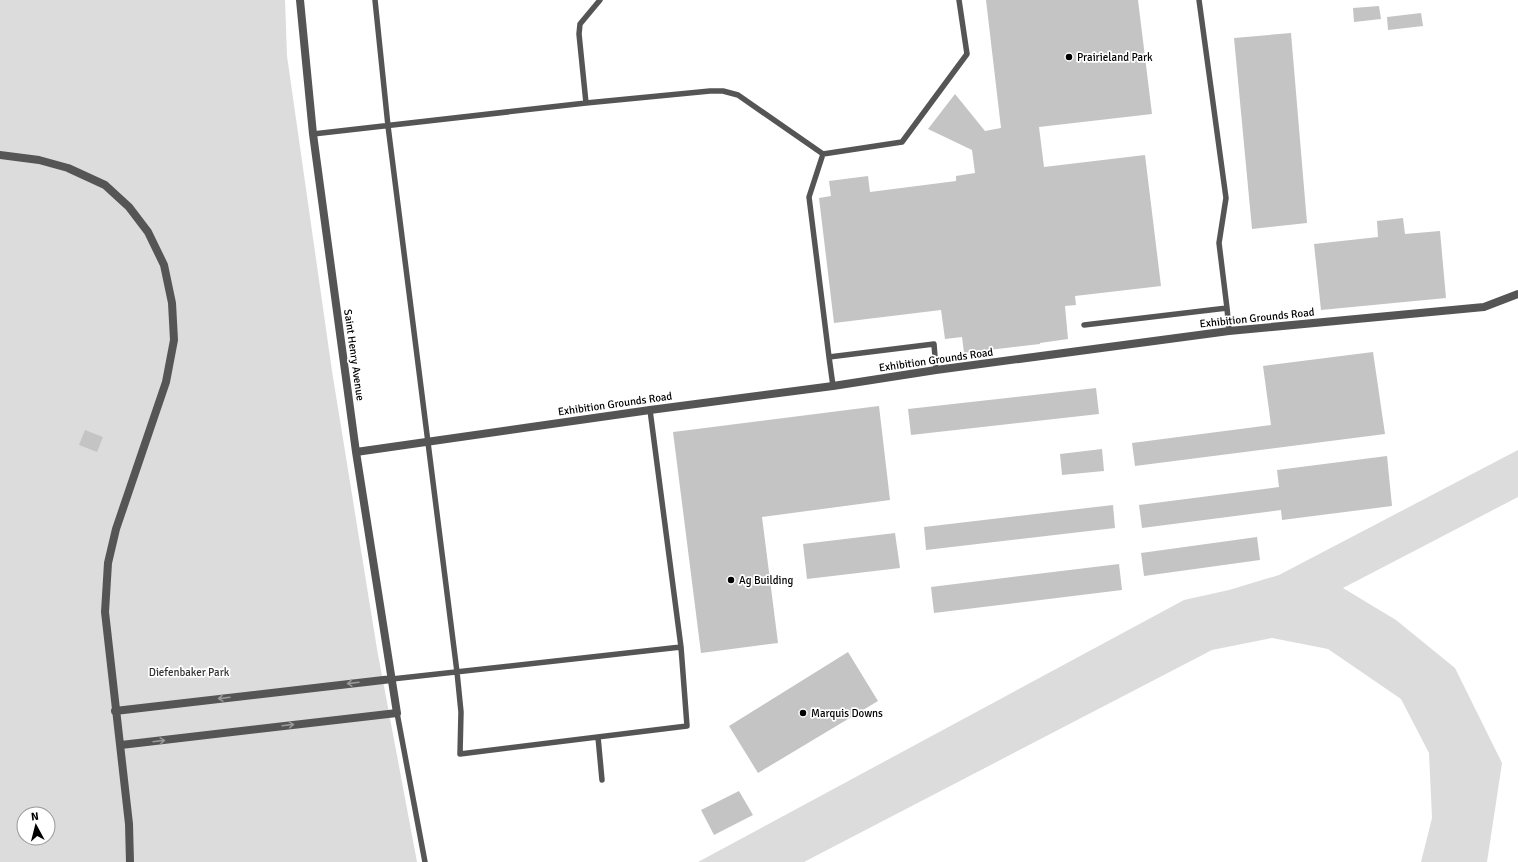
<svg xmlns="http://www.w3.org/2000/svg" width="1518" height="862" font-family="Signika,sans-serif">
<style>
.green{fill:#dcdcdc;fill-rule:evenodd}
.building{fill:#c4c4c4}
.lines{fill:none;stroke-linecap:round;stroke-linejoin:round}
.service{stroke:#555;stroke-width:5.5}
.minor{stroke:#555;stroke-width:8}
.oneway{stroke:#999}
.poi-dot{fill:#000;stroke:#fff;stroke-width:1.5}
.labels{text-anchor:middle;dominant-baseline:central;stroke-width:3.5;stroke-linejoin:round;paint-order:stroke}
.poi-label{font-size:11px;fill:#000;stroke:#fff;text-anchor:start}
.street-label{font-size:11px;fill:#000;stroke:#fff}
.park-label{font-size:11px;fill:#333;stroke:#fff}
</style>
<rect width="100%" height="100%" fill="#fff"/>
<path class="green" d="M0 0H285L287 56 332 371 377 649 417 862H0ZM24 814H48V838H24Z
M1518 450V497L1343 588 1396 620 1455 668 1502 763 1487 862H1421L1432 818 1429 753 1401 699 1328 649 1272 638 1212 650 804 862H698L1184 600 1229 590 1279 575Z"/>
<path class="building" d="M986 0H1138L1152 114 1039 127 1044 167 1145 155 1161 286 1075 296 1076 305 1065 306 1068 339 1040 343V344L964 353 962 337 945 339 941 310 834 323 819 198 831 196 829 181 868 176 870 192 956 181V176L975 173 972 150 928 129 955 94 985 131 1001 128Z
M1379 6 1381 19 1354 22 1353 8Z
M1421 13 1423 26 1388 30 1387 17Z
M1291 33 1307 223 1252 229 1234 38Z
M1403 218 1405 234 1440 231 1446 298 1321 310 1314 244 1378 237 1377 221Z
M1373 352 1385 434 1135 466 1132 443 1271 425 1263 366Z
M1096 388 1099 414 911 435 908 409Z
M879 406 890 500 762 517 778 643 701 653 673 432Z
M85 430 103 437 97 452 79 445Z
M1102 449 1104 471 1062 475 1060 454Z
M1387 456 1392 506 1282 520 1281 510 1142 528 1139 505 1279 487 1277 470Z
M1113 505 1115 528 926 550 924 527Z
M895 533 900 568 807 579 803 544Z
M1257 537 1260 560 1144 576 1141 553Z
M1119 564 1122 590 934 613 931 587Z
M848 652 878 701 758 773 729 726Z
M739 791 753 815 714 835 701 810Z"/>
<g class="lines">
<path class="service" d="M375 0 388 126 457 672 461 712 460 754 687 726 681 647 650 410
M586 103 579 34 580 24 600 0
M313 134 586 103 710 91H723L738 95 823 154 902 142 967 54 959 0
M823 154 809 197 829 357 934 344 936 370
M1227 308 1229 331
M1084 325 1227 308 1219 243 1226 198 1199 0
M829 357 833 386
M392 679 681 647
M397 713 425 862
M598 737 602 780"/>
<path class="minor" d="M0 155 39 160 68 168 105 185 129 207 148 232 164 265 172 303 174 340 166 382 116 529 108 563 105 612 129 824 130 862
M356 452 650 410 833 386 936 370 1229 331 1484 307 1518 294
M115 711 392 679
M121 745 397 713 356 452 313 134 300 0"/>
</g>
<defs><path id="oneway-shaft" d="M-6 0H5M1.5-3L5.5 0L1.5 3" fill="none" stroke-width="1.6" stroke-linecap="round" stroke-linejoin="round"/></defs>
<g class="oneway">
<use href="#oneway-shaft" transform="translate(353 683) rotate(173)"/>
<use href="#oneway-shaft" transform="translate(224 698) rotate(173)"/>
<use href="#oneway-shaft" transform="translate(288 725) rotate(-7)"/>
<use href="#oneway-shaft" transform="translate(159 741) rotate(-7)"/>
</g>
<g class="poi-dot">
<circle cx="1069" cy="57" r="4"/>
<circle cx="731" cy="580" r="4"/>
<circle cx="803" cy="713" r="4"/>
</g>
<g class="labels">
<g class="poi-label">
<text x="1077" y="57">Prairieland Park</text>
<text x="739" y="580">Ag Building</text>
<text x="811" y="713">Marquis Downs</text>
</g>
<g class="street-label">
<text transform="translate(1257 318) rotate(-6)">Exhibition Grounds Road</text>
<text transform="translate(354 355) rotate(82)">Saint Henry Avenue</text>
<text transform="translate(936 360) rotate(-8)">Exhibition Grounds Road</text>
<text transform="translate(615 404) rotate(-8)">Exhibition Grounds Road</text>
</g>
<g class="park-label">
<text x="189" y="672">Diefenbaker Park</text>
</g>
</g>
<g transform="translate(36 826) rotate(353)"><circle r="19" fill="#ffffff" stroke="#999999"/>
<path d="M0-3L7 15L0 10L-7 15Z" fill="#000000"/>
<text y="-6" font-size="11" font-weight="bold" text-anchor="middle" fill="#000000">N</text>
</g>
</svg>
